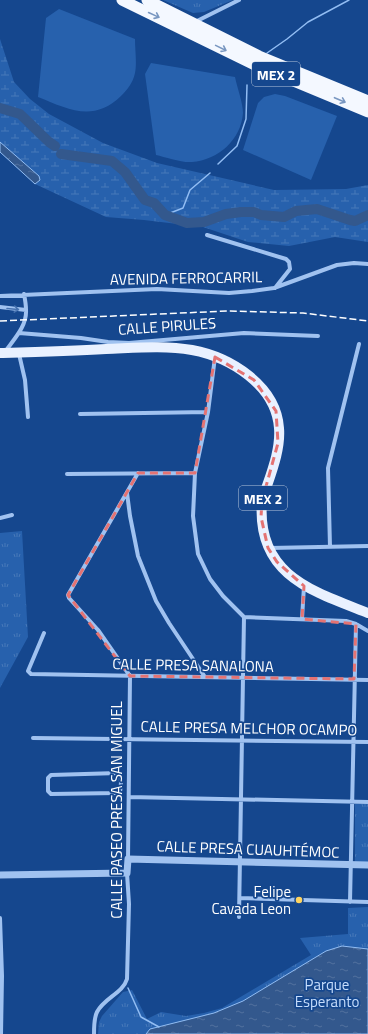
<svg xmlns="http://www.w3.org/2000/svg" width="368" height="1034" font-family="'Titillium Web',sans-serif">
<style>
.grass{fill:url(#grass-tufts)}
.wetland{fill:url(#wetland-marsh)}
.pitch{fill:#2761ad}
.water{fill:url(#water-ripples);stroke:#92bdf3}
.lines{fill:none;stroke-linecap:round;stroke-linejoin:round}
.stream{stroke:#92bdf3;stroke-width:1.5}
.river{stroke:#33588d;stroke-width:10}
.minor{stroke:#a0c2f0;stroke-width:4}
.tertiary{stroke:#a0c2f0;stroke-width:7}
.primary{stroke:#e9f1ff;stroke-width:10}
.trunk{stroke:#f4f8ff;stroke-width:11}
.rail{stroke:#fff;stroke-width:1.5;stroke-dasharray:7 3;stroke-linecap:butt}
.oneway{stroke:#7997c1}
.oneway2{stroke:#4672b0}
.marked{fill:none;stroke:#e47373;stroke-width:3;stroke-dasharray:8 5;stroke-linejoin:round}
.poi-dot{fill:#ffd45f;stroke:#15478e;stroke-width:1.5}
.labels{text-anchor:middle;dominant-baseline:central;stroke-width:3.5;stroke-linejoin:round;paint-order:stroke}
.shield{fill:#15478e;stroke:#b9c8dd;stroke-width:1}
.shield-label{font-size:14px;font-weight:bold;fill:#fff}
.street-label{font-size:15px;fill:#fff;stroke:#15478e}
.poi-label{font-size:15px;fill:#fff;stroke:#15478e;text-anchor:end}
.park-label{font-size:15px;fill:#c6ddfc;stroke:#15478e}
</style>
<defs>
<pattern id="grass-tufts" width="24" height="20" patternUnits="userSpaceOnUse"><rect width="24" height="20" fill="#2761ad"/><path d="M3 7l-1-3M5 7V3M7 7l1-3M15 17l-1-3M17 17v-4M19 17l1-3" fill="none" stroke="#4779b9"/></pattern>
<pattern id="wetland-marsh" width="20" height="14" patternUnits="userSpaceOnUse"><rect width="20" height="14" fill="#2761ad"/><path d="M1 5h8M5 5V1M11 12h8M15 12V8" fill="none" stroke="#4779b9"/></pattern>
<pattern id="water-ripples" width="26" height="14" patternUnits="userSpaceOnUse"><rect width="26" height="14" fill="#33588d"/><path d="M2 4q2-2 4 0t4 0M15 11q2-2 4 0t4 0" fill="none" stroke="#52719e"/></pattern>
</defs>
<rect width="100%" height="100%" fill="#15478e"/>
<path class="grass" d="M163 0H233L204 12 193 13Z
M22 531 28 637 0 688V533Z
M355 804H368V862H355Z
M368 907V1032L357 1034H98L99 1022 102 1016 123 992 132 990 147 1019 161 1012 186 1016 204 1013 222 1008 311 955 300 938 348 934V908Z"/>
<path class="wetland" d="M0 39 14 82 30 99 49 114 103 143 157 163 274 190 346 189 368 185V242L335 237 289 246 248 242 203 227 144 220 106 217 35 184 40 180 39 176 0 142Z"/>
<path class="pitch" d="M59 9 135 39C135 50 137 63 135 73 133 83 127 90 121 96 93 123 68 109 38 97L46 18Z
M151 63 235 77C237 87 243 103 243 113 241 140 218 160 192 162 182 163 165 157 156 155L145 74Z
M275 94 285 96 337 116 311 180 243 150 258 103 264 97Z"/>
<path class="water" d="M0 142 39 176 40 180 35 184 0 152Z
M342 946 368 949V1034H146L150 1029 214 1013 243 1001 326 951Z"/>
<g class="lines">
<path class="stream" d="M267 53 287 39 308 22 349 0
M218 164 237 146 246 119 247 85
M165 215 183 208 190 190 210 173
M128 988 141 1017 159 1027"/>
<path class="river" d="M0 108 20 114 49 142 55 146
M61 154 112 161 125 172 145 200 154 203 165 215 187 223 204 222 226 214 241 212H254L261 215 284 217 296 211 317 209 350 220 355 221 368 215"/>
<path class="minor" d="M195 22 239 0
M207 235 286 259 289 262 290 269 275 288
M0 296 157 289 229 293 252 291 274 288 337 265 354 263 368 264
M0 307 26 310
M19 333 81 338 108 342 129 343 244 333 318 336
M5 352C14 339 27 326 26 310 26 305 25 299 24 294
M19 354 25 380 28 417
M215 357 208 412 195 473 193 516 198 554 210 579 223 596 244 617 239 917
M80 414 208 412
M67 474 195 473
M127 493 130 516 138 556 156 601 169 623 205 677
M0 518 12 515
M330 547 328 468 359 344
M270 548 368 546
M244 617 346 621 356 624 368 631
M302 619 304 586
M44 633 28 671 31 674 368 680
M33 738 368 742
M118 773C122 776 121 786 120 792L117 793 51 794 48 791V778L51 775Z
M129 797 368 802
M128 859 130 676 98 630 69 598 68 595 138 473
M240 898 368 902
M350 902 356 624
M0 918 2 976 1 1034
M94 1034C94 1027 94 1018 97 1012 104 998 123 993 127 979L129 904 127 873"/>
<path class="tertiary" d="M0 875 127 873 128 859 368 865"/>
<path class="primary" d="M0 353C35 352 71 351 106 349 134 348 164 345 192 350 230 357 276 385 279 428 281 452 269 478 262 501 256 575 312 591 368 613"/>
<path class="trunk" d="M122 0 255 65 368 112
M147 0 259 56 368 101"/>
<path class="rail" d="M0 321 228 311 303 313 368 321"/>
</g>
<defs><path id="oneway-shaft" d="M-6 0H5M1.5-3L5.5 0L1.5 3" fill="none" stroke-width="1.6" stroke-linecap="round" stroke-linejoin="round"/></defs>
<g class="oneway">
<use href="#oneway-shaft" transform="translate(154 15) rotate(25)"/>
<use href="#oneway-shaft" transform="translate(221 48) rotate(26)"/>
<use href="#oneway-shaft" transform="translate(340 100) rotate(23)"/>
</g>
<use class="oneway2" href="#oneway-shaft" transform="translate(13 309) rotate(5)"/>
<path class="marked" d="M215 357 254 380 276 411 278 443 262 501 261 517 268 548 277 562 304 586 302 619 356 624 354 679 130 676 68 595 138 473H195Z"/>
<circle class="poi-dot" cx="299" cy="900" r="4"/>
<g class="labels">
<g class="shield">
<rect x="252" y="62" width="48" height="24" rx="3"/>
<rect x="239" y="486" width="48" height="24" rx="3"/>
</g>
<g class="shield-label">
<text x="276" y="74">MEX 2</text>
<text x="263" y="498">MEX 2</text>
</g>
<g class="street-label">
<text transform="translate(186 278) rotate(-1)">AVENIDA FERROCARRIL</text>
<text transform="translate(167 326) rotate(-4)">CALLE PIRULES</text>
<text transform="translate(193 665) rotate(1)">CALLE PRESA SANALONA</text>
<text transform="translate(249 728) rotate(1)">CALLE PRESA MELCHOR OCAMPO</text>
<text transform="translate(116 810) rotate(-90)">CALLE PASEO PRESA SAN MIGUEL</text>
<text transform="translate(248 849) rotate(2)">CALLE PRESA CUAUHTÉMOC</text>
</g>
<g class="poi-label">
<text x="291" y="891">Felipe<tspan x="291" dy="17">Cavada Leon</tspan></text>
</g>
<g class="park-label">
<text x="327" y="984">Parque<tspan x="327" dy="17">Esperanto</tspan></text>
</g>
</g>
</svg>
